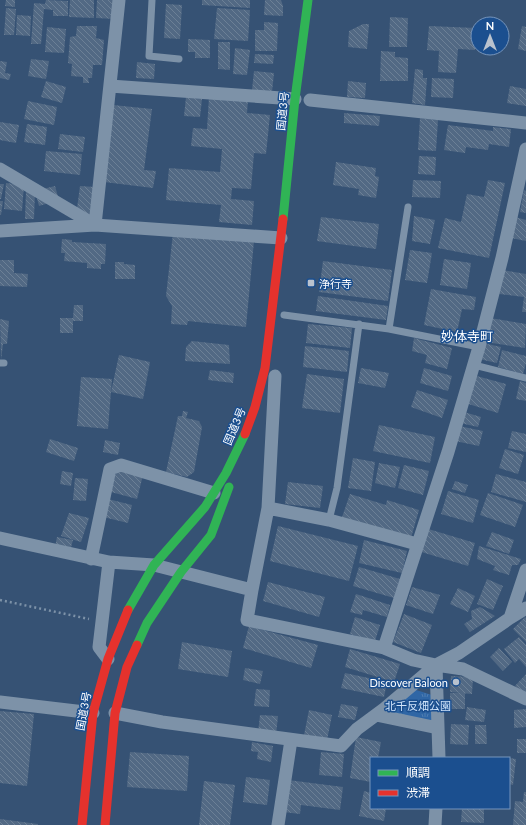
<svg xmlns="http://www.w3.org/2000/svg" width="526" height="825" font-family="Lato,'Noto Sans JP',sans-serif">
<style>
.grass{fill:url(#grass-tufts)}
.building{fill:url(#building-back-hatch)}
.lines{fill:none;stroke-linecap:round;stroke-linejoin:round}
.path{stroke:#7d92a8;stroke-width:2.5;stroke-dasharray:2 3;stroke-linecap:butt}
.lane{stroke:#7d92a8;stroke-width:7}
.street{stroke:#7d92a8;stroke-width:13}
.fast{stroke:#30b455;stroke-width:9}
.jam{stroke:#e5322d;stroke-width:9}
.poi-dot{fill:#b9c2ce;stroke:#1b4f8f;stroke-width:1.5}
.labels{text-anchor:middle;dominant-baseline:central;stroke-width:3;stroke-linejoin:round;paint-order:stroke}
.street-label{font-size:11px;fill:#fff;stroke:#1b4f8f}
.poi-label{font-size:11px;fill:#fff;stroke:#1b4f8f;text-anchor:start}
.park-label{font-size:11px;fill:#cfe3fa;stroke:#1b4f8f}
.quarter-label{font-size:13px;fill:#fff;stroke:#1b4f8f}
</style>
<defs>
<pattern id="grass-tufts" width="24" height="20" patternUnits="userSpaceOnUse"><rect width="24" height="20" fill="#2f66a5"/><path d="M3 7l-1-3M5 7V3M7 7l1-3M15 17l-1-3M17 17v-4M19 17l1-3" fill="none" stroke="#4e7db2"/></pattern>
<pattern id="building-back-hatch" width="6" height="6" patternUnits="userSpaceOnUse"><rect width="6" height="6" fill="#526984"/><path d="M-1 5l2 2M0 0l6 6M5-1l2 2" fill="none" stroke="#6c8096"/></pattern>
</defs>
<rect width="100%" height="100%" fill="#365274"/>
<path class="grass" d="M413 689 435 696 436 723 388 713Z"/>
<path class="building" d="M6 0H15V7L5 6Z
M46 0 68 1V16H53V10L44 9 41 44H31L34 3 45 4Z
M70 0H94V18L69 17Z
M97 0H116L115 19 96 18Z
M202 0H250V8L202 5Z
M265 0H281L283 6V16L264 15Z
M166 4 182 5 180 39 164 38Z
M6 8 16 9 14 35H4Z
M217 8 250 10 248 41 214 39Z
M17 15 31 16 30 36 16 35Z
M390 17 408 18 407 47H389Z
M480 21 496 22 495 24H480Z
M264 22 278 23 277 51H255V30H264Z
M363 24H369L367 49 348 47 349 31Z
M77 26H97L96 38 104 40 102 65H93L92 78H88L89 83H83V77L71 76 72 64 68 63 70 37 76 36Z
M429 26 476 28 475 50 458 49 456 73 438 72 439 51 427 50Z
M522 26 526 27V51L518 49Z
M47 27 66 29 64 53 45 52Z
M188 39 210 40V58H195V52H188Z
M218 42H230V70L218 69Z
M235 48 250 50 247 75 233 74Z
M478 48H494L493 53 478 52Z
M381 51 395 52V57L408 58V81H380Z
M255 54 274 55 273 64 254 63Z
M31 59 49 61 46 79 28 76Z
M0 61 7 62 5 73 11 74 9 80 0 78Z
M137 62 155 64 154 79 136 78Z
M415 69 423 70V78H427L425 105 412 103Z
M254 71 274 73 272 92 252 90Z
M432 78 454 79 453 98 431 97Z
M46 81 66 87 62 103 41 97Z
M348 81 366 83 365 98 347 97Z
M510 86 526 89V106L507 103Z
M186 97 202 99 200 117 184 116Z
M209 97 248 100 247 113 270 115 266 154 254 153 251 189 232 188 231 199 254 201 252 225 219 222 221 205 166 200 169 168 220 172 222 149 191 146 193 128 207 129Z
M28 101 57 107 54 125 24 119Z
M113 105 152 109 144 170 156 171 153 188 104 182Z
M344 113 380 116 379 126 344 123Z
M420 118 438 120 436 151 418 150Z
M0 122 19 125 16 143 0 140Z
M27 124 47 127 45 145 24 142Z
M448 125 493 131V127L511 129 509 147 489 144 488 150 466 147 465 153 444 150Z
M60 134 85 137 83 152 58 149Z
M46 151 82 154 80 175 44 171Z
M419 156 436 157 435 175 418 174Z
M336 162 376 168 375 176 379 177 376 198 358 195 359 189 333 185Z
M413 180 441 181 440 198 412 197Z
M488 180 505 183 489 258 438 248 445 218 461 222 467 194 484 197Z
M6 183 24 185 22 211 4 209Z
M0 184H4L1 199H0Z
M55 186 59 200 39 206 35 191Z
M80 186 95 187 92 217 76 216Z
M26 190 35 191 34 219H25Z
M524 190 526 191V213L520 212Z
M0 201H3L1 215H0Z
M414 216 435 220 430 244 412 241Z
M321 217 379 224 376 249 317 241Z
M515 217 526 220V241L511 238Z
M173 233 254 241 246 327 188 321 187 325 171 324 172 306 166 296Z
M62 239 72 240V242L106 244 105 264H101V269L87 268V263L64 261 65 253H61Z
M410 250 432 253 427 283 405 280Z
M444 259 471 263 467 289 440 285Z
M0 260H14V273L28 274 27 287 0 286Z
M323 261 392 270 388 301 319 292Z
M115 262H124V264L135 265V279H115Z
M502 270 526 274V312H522L524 297 499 294Z
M431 289 476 297 474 310 462 309 457 332 424 325Z
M318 296 388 306 386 320 316 311Z
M74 305H83V321H73V333H60V318H73Z
M490 318 526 324 525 348 486 342Z
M0 319 9 321 7 344H3L1 360Z
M308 324 352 328 350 348 306 343Z
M414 338 452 348 447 369 425 363 427 355 412 351Z
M192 341 229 345 230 364 185 361 186 347Z
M483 343 501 347 497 363 479 359Z
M305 346 349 351 347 372 303 367Z
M502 350 526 356V363L523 374 498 367Z
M119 355 150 362 143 399 111 392Z
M361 368 389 373 385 388 358 383Z
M424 368 452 376 448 391 420 383Z
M210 370 234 373 233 383 208 380Z
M307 374 344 379 340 413 302 408Z
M473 375 506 384 498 413 465 403Z
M81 377 112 379 108 429 77 426Z
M520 381 526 383V401L516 399Z
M417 390 448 400 442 418 411 407Z
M183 411 188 412 186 418 199 421 202 427 194 472 187 477 166 472 178 416H182Z
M464 412 481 417 478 427 460 423Z
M379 425 435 437 430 463 373 451Z
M459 426 483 431 479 446 455 441Z
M512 431 526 434V452L508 448Z
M50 439 78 448 74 461 46 452Z
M105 440 120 443 118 455 103 452Z
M505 449 524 455 518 474 499 468Z
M353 458 375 462 371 491 348 488Z
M379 463 400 467 395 488 375 483Z
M404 465 429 471 423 495 398 488Z
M117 468 143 475 137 499 111 492Z
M62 471 73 473 71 486 60 484Z
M496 474 526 482V502L491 492Z
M75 478 88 479 86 501 73 500Z
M455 481 468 485 465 493 452 489Z
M288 482 323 486 320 508 285 504Z
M448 491 479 500 473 523 441 514Z
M488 493 523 505 515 527 480 515Z
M350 494 386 505 387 500 419 510 411 538 341 520Z
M108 499 132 505 128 523 103 517Z
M69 513 89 518 81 542 61 536Z
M278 526 358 546 349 581 270 561Z
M425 528 475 543 468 566 418 551Z
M492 532 514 540 509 554 486 546Z
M57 537 73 540 70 551 55 547Z
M364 540 407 551 402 573 359 563Z
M479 546 521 559 518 565H512L509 575 493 570 495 566 477 559Z
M359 567 400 579 394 598 353 586Z
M487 579 503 586 493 610 477 604Z
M268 582 325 597 319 617 263 601Z
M412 587 440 595 433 614 406 605Z
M458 588 475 596 468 612 450 604Z
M356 594 390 605 387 617 363 610 362 615 350 612Z
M480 607 495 616 470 632 464 624 472 619 471 611Z
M404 614 432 625 421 653 393 642Z
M355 617 380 625 375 641 350 634Z
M525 617 526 618V642L513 629Z
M249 626 318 645 311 668 243 648Z
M519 637 526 645V667L519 659 515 663 504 649Z
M182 642 232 651 228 677 178 669Z
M499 648 512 662 503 671 490 657Z
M350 649 400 664 394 682 345 667Z
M245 668 263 671 260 684 243 680Z
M345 673 387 682 384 697 341 688Z
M526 674V696L515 686Z
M451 676 473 677 472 694 450 692Z
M256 689 270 690 269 707 254 706Z
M450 693H465V709H450Z
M341 704 358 707 355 720 338 717Z
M467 707 486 710 484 722 465 720Z
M526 709V727L514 728V710Z
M309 710 332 715 327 740 304 735Z
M0 711 34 714 27 786 0 783Z
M260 715 278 716 276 735 258 733Z
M451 724 469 725 468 745 450 744Z
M475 725H486L487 744H475Z
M356 737 381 742 378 758H371V782L350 778Z
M517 739H526V753H517Z
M252 742 273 746 271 762 257 759 258 752 251 751Z
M130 752 189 756 187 791 127 787Z
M321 752 344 754 342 777 319 775Z
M509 758 516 759 513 785 509 784Z
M246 777 270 780 267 805 243 802Z
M288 780 343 787 340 810 301 805 300 814 283 812Z
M204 781 235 785 230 825H199Z
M364 791 371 793V808H386L384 821 359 816Z
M524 792H526V825H513L515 801 523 802Z
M462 808H484V823L461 822Z
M0 819 38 824V825H0Z"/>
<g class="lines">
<path class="path" d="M0 600 89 619"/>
<path class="lane" d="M152 0 149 56 179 59
M284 315 389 329 479 347
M389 329 408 207
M0 363H4
M474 365 526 378
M329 520 337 488 359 324"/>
<path class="street" d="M110 86 295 99
M310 100 526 123
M0 169 95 225
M95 225 119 0
M0 231 95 225 281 238
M268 508 329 520 417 544
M0 538 109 562 154 565 252 590 247 620 384 648 413 660 436 665 463 669 526 699
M91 559 110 469 121 465 214 493
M252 590 268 508 275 376
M510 618 526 570
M384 648 448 452 479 347 502 258 526 149
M108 659 99 647 109 562
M436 665 439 758
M0 702 93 713
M115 713 162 722 341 746 357 729 384 709 436 665 459 653 510 618 526 608
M376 715 438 728
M278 825 291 740
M435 825 436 808"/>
<path class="fast" d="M283 219 295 99 308 0
M128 610 154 565 205 507 226 473 245 434
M137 645 147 623 181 572 211 535 229 487"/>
<path class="jam" d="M245 434 255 407 265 368 283 219
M82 825 93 713 108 659 128 610
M105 825 115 713 127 667 137 645"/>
</g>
<g class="poi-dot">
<rect x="307" y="279" width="8" height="8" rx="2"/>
<circle cx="456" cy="682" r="4"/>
</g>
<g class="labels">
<g class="street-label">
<text transform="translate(282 111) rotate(-84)">国道3号</text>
<text transform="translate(234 426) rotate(-67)">国道3号</text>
<text transform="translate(83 711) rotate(-79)">国道3号</text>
</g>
<g class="poi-label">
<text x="319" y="283">浄行寺</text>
<text x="448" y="682" text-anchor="end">Discover Baloon</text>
</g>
<g class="park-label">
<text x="418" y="705">北千反畑公園</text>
</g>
<g class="quarter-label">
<text x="467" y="336">妙体寺町</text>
</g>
</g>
<rect x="370" y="757" width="140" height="52" fill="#1b4f8f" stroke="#7695bc"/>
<rect x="378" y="770" width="20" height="6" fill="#30b455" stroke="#7695bc"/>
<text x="406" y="777" font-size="12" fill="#ffffff">順調</text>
<rect x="378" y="790" width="20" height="6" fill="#e5322d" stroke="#7695bc"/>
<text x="406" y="797" font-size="12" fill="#ffffff">渋滞</text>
<g transform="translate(490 36)"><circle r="19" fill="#1b4f8f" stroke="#7695bc"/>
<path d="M0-3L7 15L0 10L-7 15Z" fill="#b9c2ce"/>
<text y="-6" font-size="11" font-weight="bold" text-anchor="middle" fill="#ffffff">N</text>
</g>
</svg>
